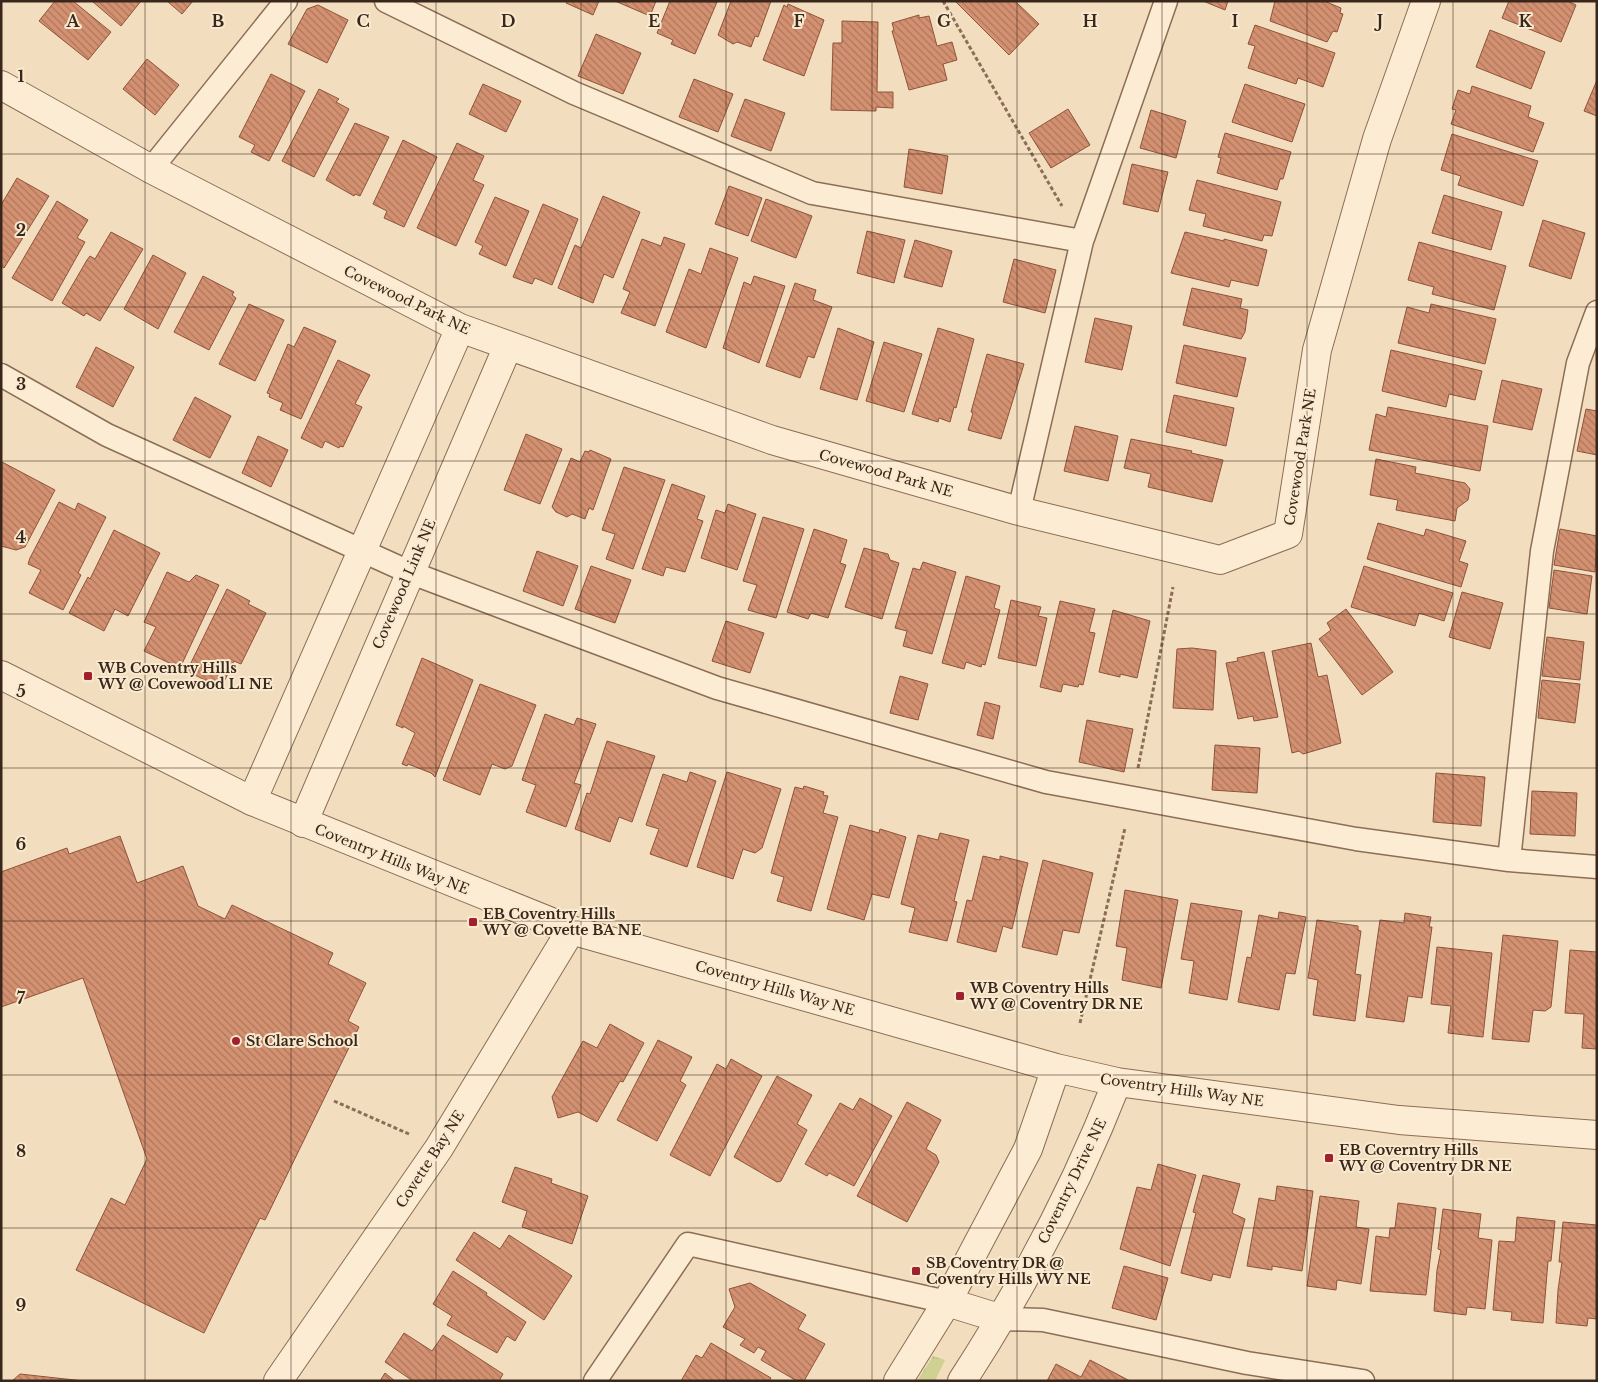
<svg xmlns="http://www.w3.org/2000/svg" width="1598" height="1382" font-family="'Libre Baskerville',serif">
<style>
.grass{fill:url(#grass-tufts)}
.building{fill:url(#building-back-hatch);stroke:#8e5339}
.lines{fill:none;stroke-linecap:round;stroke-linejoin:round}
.service-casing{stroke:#8c6d55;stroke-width:25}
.minor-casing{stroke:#8c6d55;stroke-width:30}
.tertiary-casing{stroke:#8c6d55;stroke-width:30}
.path{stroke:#8c6d55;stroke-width:3;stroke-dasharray:4 2.5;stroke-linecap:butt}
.service{stroke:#fcecd3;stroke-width:22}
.minor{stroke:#fcecd3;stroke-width:28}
.tertiary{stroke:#fcecd3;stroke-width:28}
.grid{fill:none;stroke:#3a271b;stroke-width:1;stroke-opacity:0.55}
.poi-dot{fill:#a1202d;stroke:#f9e9cf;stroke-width:2}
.labels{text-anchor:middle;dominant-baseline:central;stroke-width:4;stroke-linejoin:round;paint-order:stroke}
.street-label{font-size:14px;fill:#3a271b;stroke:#f9e9cf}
.poi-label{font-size:14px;font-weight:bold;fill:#3a271b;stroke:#f9e9cf;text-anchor:start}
.grid-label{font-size:16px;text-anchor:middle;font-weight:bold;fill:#3a271b;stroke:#f9e9cf;stroke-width:4;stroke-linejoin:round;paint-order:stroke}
</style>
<defs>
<pattern id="grass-tufts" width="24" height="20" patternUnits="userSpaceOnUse" patternTransform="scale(1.25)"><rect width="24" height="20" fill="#cfd192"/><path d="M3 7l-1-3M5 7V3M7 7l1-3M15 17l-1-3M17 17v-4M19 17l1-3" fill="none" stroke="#b2b37d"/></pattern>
<pattern id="building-back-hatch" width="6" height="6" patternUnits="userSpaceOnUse" patternTransform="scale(1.25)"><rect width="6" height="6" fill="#d49171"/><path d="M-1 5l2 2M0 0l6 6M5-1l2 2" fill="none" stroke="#ad765c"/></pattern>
</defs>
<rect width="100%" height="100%" fill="#f2debf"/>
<path class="grass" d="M933 1356 945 1360 935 1381H917Z"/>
<path class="building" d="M55 1H73L111 32 88 60 39 21Z
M92 1H141L121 26Z
M167 1H193L182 14Z
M567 1H599L593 15 566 3Z
M615 1H656L650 16Z
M670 1 717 2 695 54 671 44 673 40 657 33Z
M731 1H771L758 37 755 36 751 47 737 42 733 44 718 35Z
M955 1H1015L1039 24 1009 55Z
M1203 1H1228L1225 10Z
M1275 1H1324L1341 8 1340 13 1343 14 1337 32 1333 31 1327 42 1270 21Z
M1509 1H1568L1576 5 1561 42 1502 18Z
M788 4 824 20 804 76 763 60 784 5 787 7Z
M318 5 348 20 327 63 288 44 307 9Z
M919 15V18L929 16 937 46 952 42 957 60 943 64 947 80 909 90 892 31 894 30 892 23Z
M842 21 878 22 877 92H893V108L876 107V111L831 110 833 43H842Z
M1255 25 1335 53 1323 87 1298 78 1296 84 1248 68 1255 46 1248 44Z
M1490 30 1545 52 1531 89 1476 67Z
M596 34 641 53 623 94 578 76Z
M147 59 179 85 155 115 123 89Z
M271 74 305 91 269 161 251 152 255 145 239 137Z
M694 79 733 94 718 132 679 117Z
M1597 80V116L1584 111Z
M483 84 521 101 506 132 469 114Z
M1245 84 1305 104 1292 142 1232 122Z
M1472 86 1531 106 1528 117 1544 123 1533 152 1451 124 1456 110 1452 109 1458 90 1470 94Z
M319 89 339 99 336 102 349 109 314 177 282 161Z
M745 99 785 113 771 151 731 136Z
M1068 109 1090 145 1051 168 1029 133Z
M1151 110 1186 121 1176 158 1140 148Z
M355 123 389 137 360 196 355 194 354 196 326 180Z
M1225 133 1291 152 1283 179H1280L1277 190 1217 173 1221 158 1218 157Z
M1452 134 1538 161 1523 206 1458 185 1461 176 1441 170Z
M403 140 437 157 404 227 384 218 387 211 373 204Z
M457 143 484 156 473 180 484 185 456 246 417 228Z
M909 149 948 156 942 194 904 187Z
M1132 164 1168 172 1158 212 1123 204Z
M17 178 49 196 4 268 1 266V205Z
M1197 180 1281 202 1272 236 1264 235 1262 241 1203 226 1206 214 1189 210Z
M729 186 762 198 748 236 715 224Z
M1444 195 1502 212 1491 250 1432 233Z
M603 196 640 212 613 278 604 274 593 303 558 288 575 245 581 248Z
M495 197 529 211 506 266 479 254 483 246 475 242Z
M766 199 812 216 796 258 751 241Z
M57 201 88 220 77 238 85 242 52 301 12 278Z
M543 204 578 219 552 285 535 278 532 284 513 277Z
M1543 220 1585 233 1571 279 1529 266Z
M867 231 905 240 894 283 857 273Z
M111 232 143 249 100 321 86 313 84 316 62 303 87 260 90 256 95 259Z
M1185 232 1224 241V239L1267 250 1258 286 1231 280 1229 287 1171 273Z
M664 237 685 244 655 326 621 313 630 292 623 289 642 239 661 246Z
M915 240 952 251 942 287 904 277Z
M1419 242 1506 266 1494 310 1432 294 1434 287 1408 280Z
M710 248 738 258 706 348 666 332 689 269 701 274Z
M153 255 186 273 158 329 124 309Z
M1014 259 1056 270 1045 313 1003 302Z
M203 276 234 292 232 295 236 298 209 350 174 332Z
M754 276 785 286 759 363 723 348 744 282 751 285Z
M795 283 816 290 813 300 832 307 814 358 808 356 800 378 766 366Z
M1192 288 1242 299 1240 308 1248 310 1245 332 1241 339 1183 325Z
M249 304 284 320 255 381 219 364Z
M1431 304 1496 319 1485 364 1398 343 1407 307 1429 313Z
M1095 318 1132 326 1122 370 1085 362Z
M304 327 336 341 301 419 280 410 283 403 269 397 270 394 267 393 288 344 294 347Z
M838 328 874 342 857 400 820 389Z
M938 328 974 339 956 408 954 407 950 422 939 418 938 422 912 414Z
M884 342 922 354 904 412 866 401Z
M1184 345 1246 358 1237 397 1176 383Z
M96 347 134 367 113 407 76 387Z
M1391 350 1482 371 1475 400 1449 394 1446 407 1382 391Z
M987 354 1024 364 1001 439 968 430 973 413 971 412Z
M338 360 370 375 355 404 362 407 343 447 340 446 339 448 325 441 322 448 301 438Z
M1502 380 1542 389 1532 430 1493 422Z
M1174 395 1234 408 1226 446 1166 432Z
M195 397 231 416 210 458 173 440Z
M1388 407 1488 426 1480 471 1369 450 1376 414 1386 417Z
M1586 409 1597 411V455L1577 451Z
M1075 426 1118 436 1108 481 1064 471Z
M526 434 562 449 540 504 504 490Z
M258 436 288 450 271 487 242 473Z
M1131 439 1192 451 1191 453 1223 460 1212 502 1148 487 1151 474 1124 468Z
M590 450 611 459 593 510 589 508 585 519 572 514 567 517 556 512 552 507 571 458 580 462 585 451 589 452Z
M1376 459 1416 467 1415 473 1465 483 1470 489 1468 500 1457 508 1455 521 1396 510 1398 500 1370 495Z
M2 462 55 490 25 547 16 550 1 546Z
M624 467 665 480 633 569 606 559 615 534 602 530Z
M672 484 705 496 697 519 703 521 685 572 666 567 663 576 642 569Z
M59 502 75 510 78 503 106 517 78 573 81 575 63 610 29 593 41 570 28 564 30 558Z
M728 504 756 514 737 570 701 558 716 510 725 513Z
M763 517 804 529 776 618 748 610 757 585 743 581Z
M1378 523 1424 536 1426 529 1466 541 1459 561 1468 564 1461 587 1367 559Z
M814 529 847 540 840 563 846 565 828 618 811 613 808 619 787 612Z
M1560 529 1597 536 1595 572 1554 565Z
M114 530 160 553 128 616 115 609 104 631 69 613 88 577 90 579Z
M864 548 888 554 890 560 899 563 882 619 845 607Z
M537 551 578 566 563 606 523 591Z
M923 562 956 572 932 654 903 646 907 631 895 628 913 568 920 570Z
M591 566 631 580 615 623 575 609Z
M1364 566 1453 593 1444 621 1419 613 1415 626 1351 607Z
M1554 570 1592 576 1587 614 1549 608Z
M167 572 189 582 196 575 219 585 180 668 144 651 156 627 144 622Z
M966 576 1000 586 994 608 1000 610 985 665 982 664 981 667 966 662 964 669 942 663Z
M227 589 250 601 248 604 266 613 241 664 234 661 221 688 187 671Z
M1462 592 1503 603 1490 649 1449 637Z
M1011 600 1041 607 1038 616 1047 618 1036 666 998 658Z
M1060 601 1095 609 1089 632 1095 633 1083 685 1079 684 1078 687 1063 684 1061 692 1040 687Z
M1346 609 1393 672 1362 695 1319 639 1331 630 1327 623Z
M1113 610 1150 621 1137 678 1120 674V677L1099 672Z
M726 621 764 633 750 673 712 661Z
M1547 637 1584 642 1580 680 1542 676Z
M1311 643 1318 677 1327 675 1341 743 1303 754 1299 751 1292 753 1272 651Z
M1192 648 1216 651 1213 710 1173 708 1177 649Z
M1264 652 1278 717 1254 721 1253 716 1238 719 1226 663 1238 661 1237 658Z
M422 658 473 680 435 777 431 773 408 764 407 766 402 764 415 733 403 726V728L396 725Z
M900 676 928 684 918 720 890 713Z
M1542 680 1580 684 1575 723 1538 718Z
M480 684 536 705 512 766 505 769 492 764 480 795 443 780Z
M985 702 1000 706 993 739 977 735Z
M545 714 574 725 577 718 596 724 574 783 581 785 566 827 526 812 536 785 522 780Z
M1087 720 1133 729 1124 772 1079 762Z
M607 741 655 756 632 822 619 817 610 842 575 829 587 793 590 794Z
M1215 745 1260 748 1257 793 1212 790Z
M690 772 716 781 687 867 650 854 659 829 646 825 663 774 687 782Z
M727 772 781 789 762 848 755 853 743 849 733 879 697 867Z
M1436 773 1485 777 1481 826 1433 822Z
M804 786 824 792 823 795 828 796 823 813 838 817 811 911 777 901 784 877 771 873 795 787 803 789Z
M1532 791 1577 793 1575 836 1530 834Z
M850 825 879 833 880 829 906 837 889 898 872 894 864 920 827 909Z
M940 833 969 840 954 901 957 902 947 941 909 932 915 908 901 904 918 835 938 840Z
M120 836 137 883 183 866 198 906 225 919 232 905 333 953 328 964 366 983 348 1021 359 1027 265 1220 260 1218 204 1333 76 1270 111 1198 125 1205 147 1159 83 978 1 1007V872L67 848 69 854Z
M983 856 1000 860V856L1028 863 1012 929 1003 926 996 952 957 942 967 900 972 901Z
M1043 860 1093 873 1079 933 1063 930 1057 955 1022 947Z
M1125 890 1178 900 1161 988 1122 980 1127 948 1116 946Z
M1191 903 1242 911 1227 1000 1189 993 1194 961 1181 959Z
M1279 912 1306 917 1295 974 1286 973 1279 1010 1238 1002 1247 957 1251 958 1259 915 1278 919Z
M1405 913 1431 917 1429 927H1432L1422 998 1408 996 1404 1022 1366 1017 1380 920 1404 923Z
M1317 920 1358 926V930L1361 931 1355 974 1361 975 1355 1021 1313 1015 1318 980 1308 978Z
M1503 935 1558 941 1551 1007 1545 1011 1533 1010 1529 1042 1492 1039Z
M1437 947 1492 953 1483 1037 1448 1033 1451 1006 1431 1004Z
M1570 950 1597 952V1049L1582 1048 1584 1014 1565 1013Z
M610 1024 644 1043 623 1082 620 1081 597 1122 578 1112 558 1118 552 1097 583 1041 597 1048Z
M658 1040 692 1057 680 1081 686 1085 657 1141 617 1120Z
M731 1059 762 1076 710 1176 670 1155 717 1064 726 1069Z
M777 1076 812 1095 797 1124 807 1130 781 1181 777 1182 734 1157Z
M860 1098 892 1116 854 1186 829 1173 827 1176 805 1164 840 1103 853 1110Z
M907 1102 941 1120 926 1149 936 1155 939 1162 907 1222 857 1196Z
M1158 1164 1196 1175 1170 1266 1120 1249 1137 1187 1151 1190Z
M515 1167 552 1179 551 1183 588 1196 572 1244 522 1227 527 1211 502 1202Z
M1203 1175 1240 1184 1232 1213 1245 1219 1230 1278 1213 1274 1211 1281 1181 1273 1196 1213 1193 1212Z
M1277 1186 1313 1191 1302 1271 1272 1266V1270L1247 1266 1259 1198 1275 1201Z
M1320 1196 1359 1201 1356 1227 1369 1229 1361 1284 1337 1280 1336 1290 1307 1286Z
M1398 1203 1436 1208 1426 1295 1370 1291 1376 1236 1389 1238 1390 1228H1395Z
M1443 1209 1481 1214 1478 1238 1492 1240 1485 1309 1467 1307 1466 1315 1434 1311 1437 1270 1441 1250 1438 1249Z
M1517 1217 1555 1221 1551 1261H1548L1543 1323 1511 1320 1512 1312 1493 1310 1499 1241 1515 1242Z
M1563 1222 1597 1225V1319L1588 1318 1587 1326 1556 1323 1558 1290 1562 1262H1559Z
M474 1232 500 1249 509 1235 572 1276 544 1320 456 1260Z
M1124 1266 1168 1278 1156 1320 1112 1308Z
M453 1271 487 1293 486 1295 526 1322 515 1341 507 1336 497 1353 447 1325 452 1316 433 1304Z
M750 1283 806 1315 798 1329 825 1344 804 1381H797L761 1360 766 1351 758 1347 754 1353 740 1345 745 1339 723 1327 735 1307 729 1289Z
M404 1333 432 1351 443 1335 503 1374 499 1381H413L385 1362Z
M711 1343 771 1378 769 1381H681L696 1355 702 1358Z
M1090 1360 1130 1381H1047L1056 1364 1081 1377Z
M385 1373 395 1381H398H380Z
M20 1374 84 1381H12Z"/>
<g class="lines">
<defs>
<path id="service" d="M386 1 574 93 812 193 1082 241
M151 169 286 1
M1 375 107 435 409 572 717 688 1046 782 1356 839 1509 860 1597 867
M1019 511 1082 241 1166 1
M1509 860 1542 551 1578 363 1597 312
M1002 1319 1043 1320 1247 1363 1363 1381
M595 1381 688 1244 947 1302"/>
<path id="minor" d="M1 85 151 169 460 328 772 440 1019 511 1220 560 1288 534 1317 350 1377 139 1426 1
M252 801 460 328
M303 823 508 346
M278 1381 439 1148 571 930"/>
<path id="tertiary" d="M1 675 252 801 571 930 1056 1068 1117 1082 1399 1120 1597 1135
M947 1302 1002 1319
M898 1381 947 1302 1028 1149 1056 1068
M962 1381C1023 1287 1076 1187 1117 1082"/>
</defs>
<use href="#service" class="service-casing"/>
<use href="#minor" class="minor-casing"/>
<use href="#tertiary" class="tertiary-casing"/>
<path class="path" d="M943 1 1062 206
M1138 768 1173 587
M1080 1023 1125 828
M334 1101 409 1134"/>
<use href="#service" class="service"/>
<use href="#minor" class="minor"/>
<use href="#tertiary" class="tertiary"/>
</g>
<path class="grid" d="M145 1V1381M291 1V1381M436 1V1381M581 1V1381M726 1V1381M872 1V1381M1017 1V1381M1162 1V1381M1307 1V1381M1453 1V1381M1 154H1597M1 307H1597M1 461H1597M1 614H1597M1 768H1597M1 921H1597M1 1075H1597M1 1228H1597"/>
<g class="poi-dot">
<rect x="83" y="671" width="10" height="10" rx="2.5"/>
<rect x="468" y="917" width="10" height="10" rx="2.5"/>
<rect x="955" y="991" width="10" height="10" rx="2.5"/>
<circle cx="236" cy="1041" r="5"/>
<rect x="1324" y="1153" width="10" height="10" rx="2.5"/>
<rect x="911" y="1266" width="10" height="10" rx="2.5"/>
</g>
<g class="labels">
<g class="street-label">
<text transform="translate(407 300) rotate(26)">Covewood Park NE</text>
<text transform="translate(1300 457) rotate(-81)">Covewood Park NE</text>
<text transform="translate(886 473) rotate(16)">Covewood Park NE</text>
<text transform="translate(404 584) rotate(-67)">Covewood Link NE</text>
<text transform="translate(392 859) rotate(22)">Coventry Hills Way NE</text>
<text transform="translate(775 988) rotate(16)">Coventry Hills Way NE</text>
<text transform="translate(1182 1090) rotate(8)">Coventry Hills Way NE</text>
<text transform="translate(430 1159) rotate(-57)">Covette Bay NE</text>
<text transform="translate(1072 1181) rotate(-64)">Coventry Drive NE</text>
</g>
<g class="poi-label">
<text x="98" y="668">WB Coventry Hills<tspan x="98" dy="16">WY @ Covewood LI NE</tspan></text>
<text x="483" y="914">EB Coventry Hills<tspan x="483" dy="16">WY @ Covette BA NE</tspan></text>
<text x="970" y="988">WB Coventry Hills<tspan x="970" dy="16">WY @ Coventry DR NE</tspan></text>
<text x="246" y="1041">St Clare School</text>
<text x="1339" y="1150">EB Coverntry Hills<tspan x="1339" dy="16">WY @ Coventry DR NE</tspan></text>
<text x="926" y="1263">SB Coventry DR @<tspan x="926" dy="16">Coventry Hills WY NE</tspan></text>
</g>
</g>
<g class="grid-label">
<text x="73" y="27">A</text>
<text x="218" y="27">B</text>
<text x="363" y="27">C</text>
<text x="508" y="27">D</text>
<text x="654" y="27">E</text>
<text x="799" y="27">F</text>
<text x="944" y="27">G</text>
<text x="1090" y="27">H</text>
<text x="1235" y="27">I</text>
<text x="1380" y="27">J</text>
<text x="1525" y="27">K</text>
<text x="21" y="82">1</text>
<text x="21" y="236">2</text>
<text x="21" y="390">3</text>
<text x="21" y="543">4</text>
<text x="21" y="697">5</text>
<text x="21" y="850">6</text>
<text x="21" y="1004">7</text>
<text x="21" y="1157">8</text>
<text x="21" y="1311">9</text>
</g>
<rect width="1598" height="1382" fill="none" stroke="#3a271b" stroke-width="5"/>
</svg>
